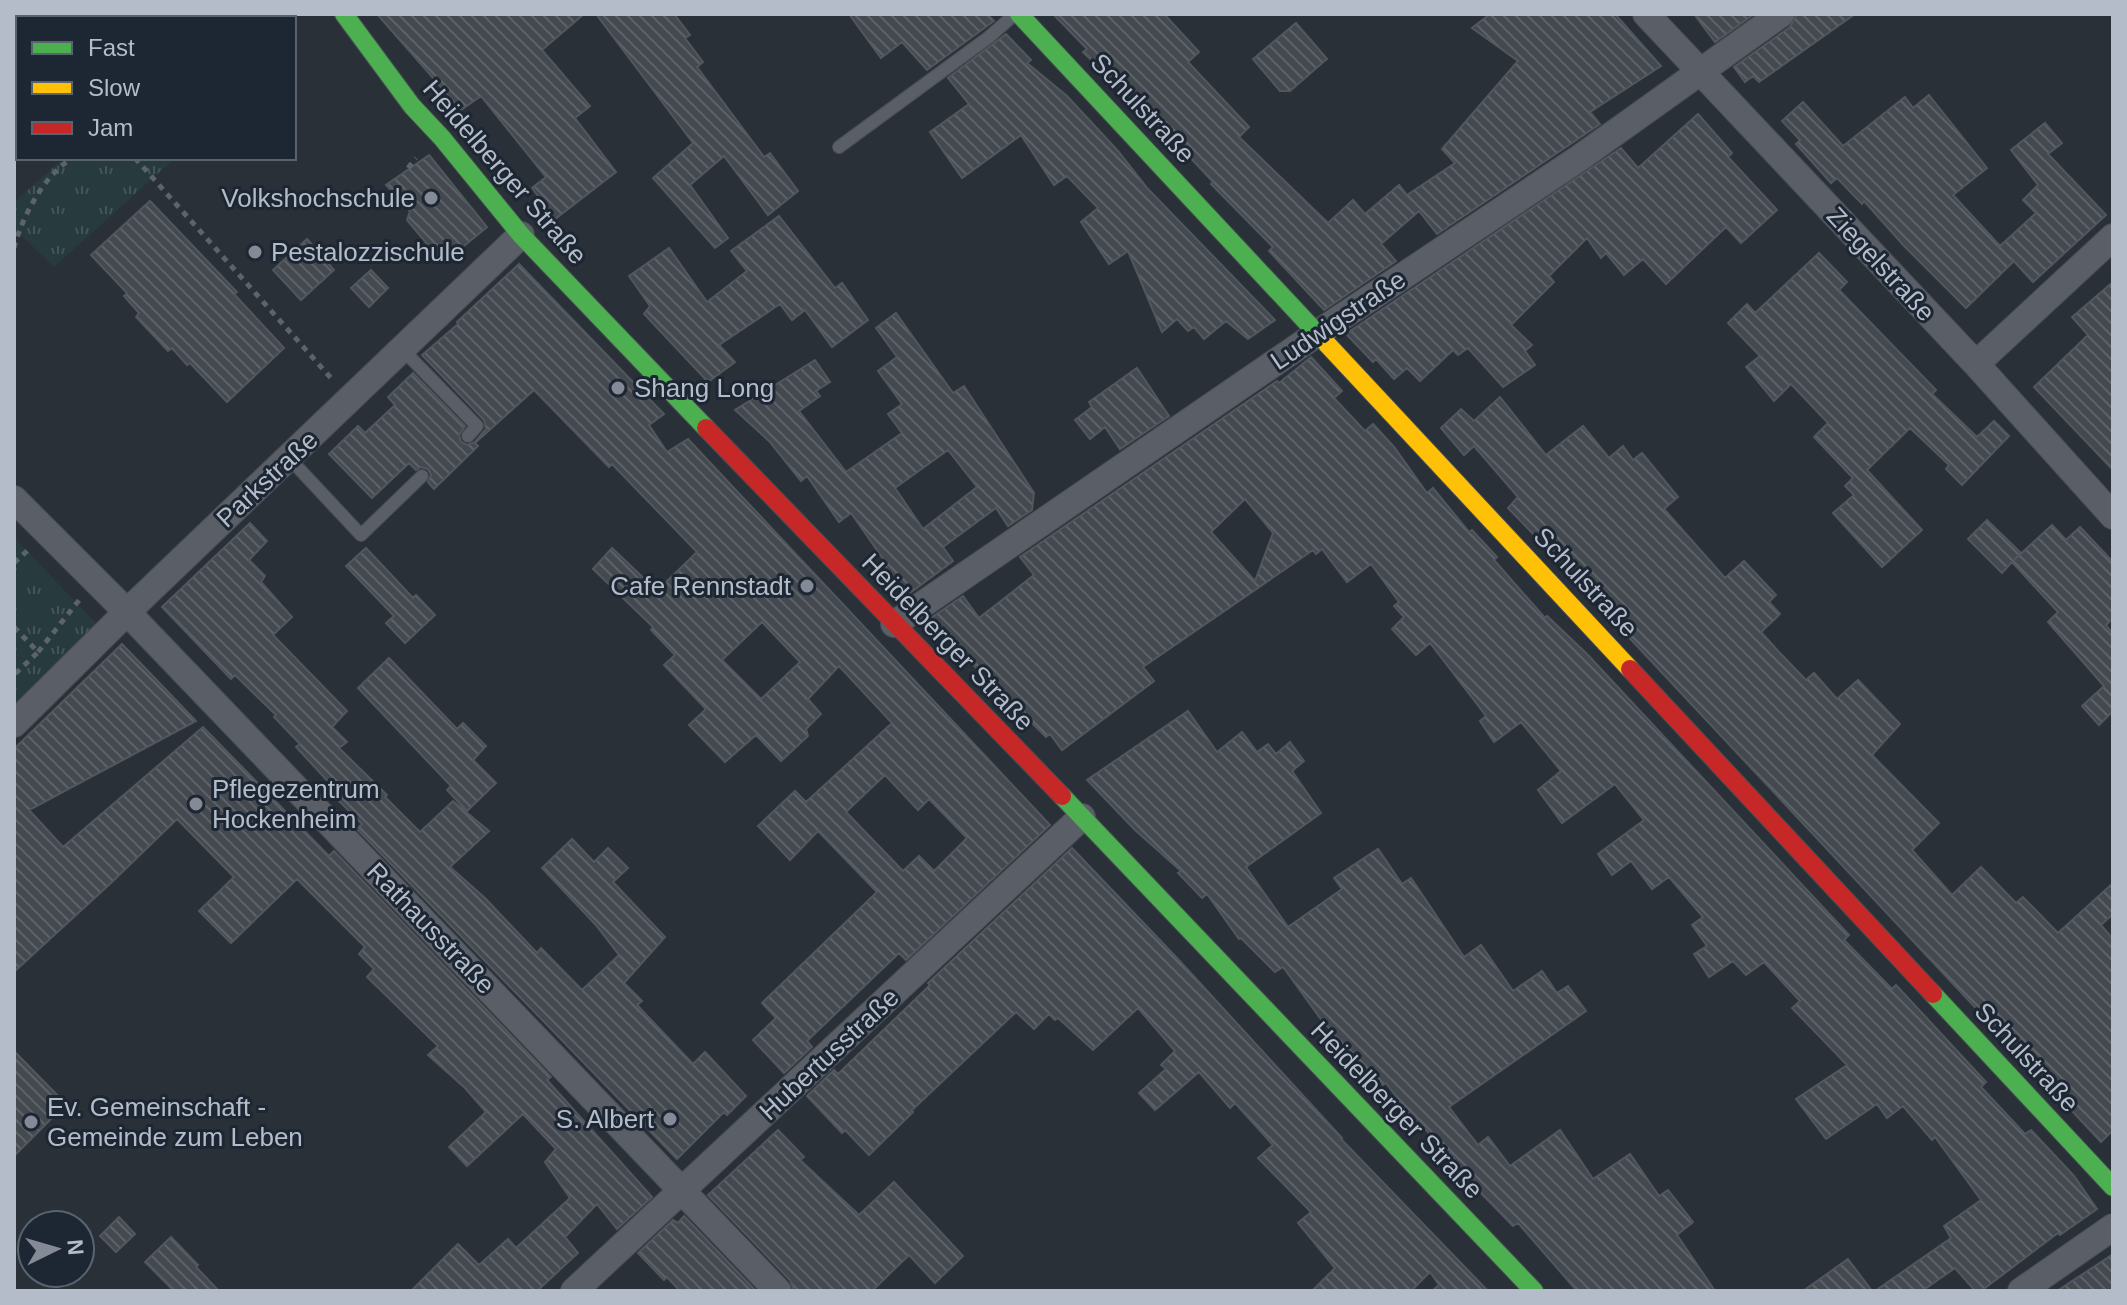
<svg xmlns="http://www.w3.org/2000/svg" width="2127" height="1305" font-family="Arial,sans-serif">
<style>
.grass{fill:url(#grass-tufts)}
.building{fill:url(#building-back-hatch);stroke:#52575f;stroke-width:2;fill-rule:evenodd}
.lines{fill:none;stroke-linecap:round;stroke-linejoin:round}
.lane-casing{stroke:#484c53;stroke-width:14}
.street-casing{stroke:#484c53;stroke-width:28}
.fast-casing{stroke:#484c53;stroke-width:20}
.slow-casing{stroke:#484c53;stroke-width:20}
.jam-casing{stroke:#484c53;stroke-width:20}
.path{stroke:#5d636a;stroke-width:5;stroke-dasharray:6 6;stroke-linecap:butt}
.lane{stroke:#5a5e66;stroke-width:12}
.street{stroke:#5a5e66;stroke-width:26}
.fast{stroke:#4caf50;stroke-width:18}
.slow{stroke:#ffc107;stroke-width:18}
.jam{stroke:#c62828;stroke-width:18}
.poi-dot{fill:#848b96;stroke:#1d2633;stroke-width:3}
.labels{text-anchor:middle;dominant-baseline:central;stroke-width:6;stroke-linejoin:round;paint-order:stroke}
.street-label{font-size:26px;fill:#b4bcc9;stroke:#1d2633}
.poi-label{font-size:26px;fill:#b4bcc9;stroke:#1d2633;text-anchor:start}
</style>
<defs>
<pattern id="grass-tufts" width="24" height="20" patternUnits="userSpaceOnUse" patternTransform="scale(2)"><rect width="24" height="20" fill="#273a3e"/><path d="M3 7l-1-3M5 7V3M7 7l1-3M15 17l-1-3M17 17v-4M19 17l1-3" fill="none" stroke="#445559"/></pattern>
<pattern id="building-back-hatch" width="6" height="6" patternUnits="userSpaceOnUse" patternTransform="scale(2)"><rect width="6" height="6" fill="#444950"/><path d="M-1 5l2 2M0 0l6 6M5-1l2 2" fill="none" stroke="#5d6168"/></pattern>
</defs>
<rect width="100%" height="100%" fill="#2a3038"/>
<path class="grass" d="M64 158H175L54 267 14 228V202Z
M14 537 100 628 14 713Z"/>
<path class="building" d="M377 14H584L542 50 590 106 575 118 616 172 555 219 532 188 546 177 481 96 461 110Z
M596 14H674L690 35 685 38 703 62 697 67 764 157 770 153 798 191 768 215 724 156 690 185 728 238 715 248 653 178 693 143Z
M849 14H987L994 21 927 70 902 42 881 58Z
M1053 14H1164L1199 52 1188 62 1249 127 1239 137 1328 223 1353 200 1365 214 1399 185 1407 195 1455 163 1442 149 1518 61 1472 28 1490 14H1615L1661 66 1590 112 1600 124 1437 234 1419 211 1381 244 1396 261 1324 310 1269 251 1273 247 1211 184 1213 182 1171 137 1083 52 1087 49Z
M1694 14H1754L1715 42Z
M1797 14H1855L1759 82 1753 76 1745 82 1734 67 1790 27Z
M1296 23 1327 59 1290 91H1280L1253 59Z
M1006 34 1031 60 1027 63 1067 96 1118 151 1148 189 1275 320 1248 339 1226 321 1204 339 1194 327 1188 331 1177 319 1162 332 1128 251 1109 264 1081 222 1098 208 1067 176 1054 185 1021 135 962 178 930 132 969 104 948 78Z
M1929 95 1987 168 1953 195 2000 246 2036 213 2023 200 2038 185 2011 150 2045 123 2062 143 2048 154 2106 215 2033 282 2011 258 2014 261 1966 308 1905 247 1864 201 1862 204 1837 178 1831 183 1796 144 1800 140 1782 121 1803 102 1843 146 1905 97 1913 108Z
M1698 114 1732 153 1728 157 1777 210 1741 243 1726 227 1666 284 1643 259 1624 275 1606 253 1601 258 1587 238 1549 276 1554 282 1511 325 1532 345 1525 351 1535 365 1503 387 1468 348 1458 355 1453 350 1420 381 1407 368 1394 379 1376 359 1373 362 1346 334 1621 148 1638 168Z
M429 155 487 227 443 263 407 220 410 211 386 185Z
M150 201 237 292 234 294 284 348 227 402 190 363 187 365 172 348 168 351 136 317 139 313 124 296 127 293 91 255Z
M779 216 835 288 842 283 868 320 832 347 805 310 792 320 780 304 719 345 735 362 708 382 644 314 650 306 629 276 669 248 707 302 747 271 731 251Z
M307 239 334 270 301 300 273 270Z
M1819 253 1847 282 1839 290 1936 390 1932 394 1977 437 1994 421 2009 436 1962 485 1946 469 1949 465 1910 428 1867 470 1922 530 1882 567 1833 513 1854 495 1845 486 1853 478 1814 437 1828 423 1791 384 1774 401 1746 367 1760 356 1728 323 1747 304 1755 313Z
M519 264 664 414 649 425 667 452 688 439 1050 825 906 960 899 953 807 1041 812 1047 784 1073 753 1040 776 1018 762 1003 877 892 818 831 790 860 758 826 795 791 806 802 892 723 839 666 808 699 821 714 806 729 808 736 781 761 756 735 725 762 689 725 706 709 664 665 675 655 651 630 653 627 593 569 612 548 653 587 659 581 663 585 697 552 612 464 609 467 534 390 475 443 478 446 434 489 428 482 431 475 428 469 421 467 416 470 409 463 372 498 329 454 358 426 365 433 395 405 388 397 413 373 465 426 459 435 461 442 467 445 475 442 486 429 484 420 422 355 458 324 457 322ZM762 622 800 662 761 699 722 660ZM885 775 918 810 929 799 967 838 934 871 919 856 903 871 846 812Z
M371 270 388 288 369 307 351 288Z
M2113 282V470L2034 387 2088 335 2072 317Z
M896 313 953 393 964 386 1034 493 1032 510 1008 526 996 508 943 547 953 561 906 596 880 572 888 566 851 513 839 522 807 476 801 481 769 441 735 410 815 360 830 382 816 391 820 396 799 411 846 472 902 433 888 414 902 404 878 371 897 357 876 328ZM948 450 977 487 923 529 895 488Z
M1311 357 1342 391 1334 398 1365 431 1373 424 1394 447 1427 493 1433 488 1469 532 1472 530 1497 557 1494 560 1545 618 1547 616 1587 654 1849 935 1844 940 1892 989 1896 985 1986 1082 1981 1087 2025 1134 2031 1130 2074 1176 2097 1209 2060 1235 2058 1233 1981 1291H1975L1955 1268 1922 1291H1875L1951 1238 1944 1226 1981 1200 1935 1137 1932 1140 1903 1106 1887 1118 1877 1104 1826 1139 1796 1099 1847 1065 1792 1008 1800 1001 1764 962 1746 975 1733 961 1709 977 1694 954 1707 946 1692 925 1703 917 1669 877 1652 889 1631 861 1612 875 1598 854 1644 820 1615 784 1562 823 1538 790 1561 771 1521 722 1494 742 1480 721 1486 716 1430 643 1416 655 1392 629 1404 617 1394 606 1399 602 1371 564 1347 582 1322 549 1316 554 1313 550 1143 667 1154 681 1062 750 1050 734 1046 737 928 620 963 596 979 618 1034 575 1020 557 1277 381 1279 383ZM1245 499 1273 533 1255 581 1211 532Z
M1137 368 1169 416 1120 449 1105 427 1090 439 1075 420 1092 407 1089 402Z
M1500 397 1546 455 1583 426 1609 458 1623 446 1633 460 1642 453 1678 497 1664 509 1725 578 1744 561 1776 595 1769 602 1780 614 1761 632 1779 652 1806 680 1814 673 1837 699 1858 680 1900 724 1872 755 1939 823 1912 850 1952 895 1981 867 2016 903 2023 897 2058 933 2113 883V914L2101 925 2113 939V1130L2101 1142 1622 630 1624 628 1508 508 1518 497 1474 446 1464 455 1441 428 1461 409 1474 421Z
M1987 520 2021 553 2014 560 2052 525 2066 540 2080 527 2113 562V618L2106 625 2113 634V711L2099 725 2082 706 2104 686 2048 622 2058 612 2012 562 2002 573 1968 539Z
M250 523 267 541 249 560 265 576 261 582 292 617 273 635 347 711 332 727 347 742 339 748 387 795 385 797 420 832 453 801 489 831 450 867 485 898 537 953 541 948 582 990 619 955 595 924 542 868 572 839 594 862 608 848 628 868 613 882 665 937 624 983 642 1001 637 1005 693 1064 705 1052 746 1096 727 1115 724 1112 677 1159 357 829 362 824 332 794 336 790 296 747 300 744 274 717 276 715 235 675 231 679 162 607Z
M366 548 413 598 416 595 435 615 405 643 386 623 394 616 346 566Z
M122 644 196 721 29 810 63 847 203 727 329 856 334 851 551 1077 547 1080 652 1197 617 1229 597 1204 565 1237 578 1253 537 1291H411L458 1244 479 1265 508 1239 516 1248 570 1198 545 1162 556 1149 523 1114 467 1166 449 1147 486 1112 465 1088 428 1055 438 1046 367 977 374 969 359 954 365 947 297 879 231 943 199 911 234 877 177 819 112 882 14 972V749Z
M389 658 457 729 463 723 486 746 473 760 496 783 467 811 447 790 451 786 358 688Z
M1188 711 1217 752 1242 732 1257 752 1268 744 1276 754 1290 742 1304 761 1292 771 1321 813 1246 867 1288 927 1342 889 1334 878 1378 849 1402 884 1411 878 1464 957 1481 945 1513 991 1542 971 1557 993 1568 986 1586 1011 1449 1107 1478 1145 1488 1137 1510 1166 1560 1130 1593 1179 1630 1154 1659 1196 1668 1190 1693 1222 1677 1235 1715 1291H1577L1518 1223 1513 1226 1475 1187 1450 1153 1446 1156 1423 1126 1420 1129 1386 1083 1383 1085 1361 1065 1320 1018 1283 967 1275 972 1241 938 1239 939 1207 894 1202 898 1178 873 1181 871 1135 830 1087 780Z
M1072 848 1177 958 1342 1138 1341 1139 1488 1291H1432L1439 1285 1430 1272 1411 1291H1312L1335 1268 1298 1223 1311 1212 1258 1158 1273 1145 1235 1103 1230 1108 1199 1072 1155 1110 1139 1093 1166 1069 1161 1065 1175 1051 1138 1008 1093 1050 1058 1018 1055 1020 1049 1014 1034 1029 1016 1012 911 1111 913 1112 869 1155 845 1130 842 1133 807 1096 834 1070 838 1074 930 985 928 983Z
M14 1051 66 1104 14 1156Z
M778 1130 804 1157 800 1160 859 1215 894 1182 963 1256 935 1283 909 1255 872 1291H794L790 1280 708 1195Z
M684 1216 756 1291H680L667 1277 664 1280 638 1253 673 1220 678 1223Z
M119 1217 135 1234 116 1252 100 1236Z
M171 1237 198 1265 196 1267 219 1291H174L145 1262Z
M2113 1254V1291H2057L2095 1266Z
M1848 1259 1872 1291H1803Z"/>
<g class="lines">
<defs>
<path id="lane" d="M839 147 989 37 1015 14
M403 350 477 426 468 436
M289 458 361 535 422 476"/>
<path id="street" d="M1646 14 1976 364 2113 516
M1976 364 2113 237
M14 499 127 612 778 1291
M894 624 1318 333 1581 157 1781 14
M14 724 127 612 521 235
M574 1291 1082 817
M2021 1291 2113 1227"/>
<path id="fast" d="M344 14 412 106 442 138 521 235 706 428
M1019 14 1327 344
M1062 796 1534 1291
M1933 994 2113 1187"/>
<path id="slow" d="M1327 344 1630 669"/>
<path id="jam" d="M706 428 1062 796
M1630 669 1933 994"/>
</defs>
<use href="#lane" class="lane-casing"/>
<use href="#street" class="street-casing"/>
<use href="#fast" class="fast-casing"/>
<use href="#slow" class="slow-casing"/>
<use href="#jam" class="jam-casing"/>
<path class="path" d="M14 49 18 56
M135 158 331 378
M408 168 416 158
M14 248C22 217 45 173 73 158
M14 563 29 549
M14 627 38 652 14 675
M38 652 80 599"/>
<use href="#lane" class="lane"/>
<use href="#street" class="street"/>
<use href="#fast" class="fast"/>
<use href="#slow" class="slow"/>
<use href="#jam" class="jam"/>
</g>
<g class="poi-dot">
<circle cx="431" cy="198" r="8"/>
<circle cx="255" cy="252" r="8"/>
<circle cx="618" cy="388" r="8"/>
<circle cx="807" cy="586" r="8"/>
<circle cx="196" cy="804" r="8"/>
<circle cx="670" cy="1119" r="8"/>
<circle cx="31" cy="1122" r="8"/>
</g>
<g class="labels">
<g class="street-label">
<text transform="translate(1143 108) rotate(47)">Schulstraße</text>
<text transform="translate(505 172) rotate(49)">Heidelberger Straße</text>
<text transform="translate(1881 264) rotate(47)">Ziegelstraße</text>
<text transform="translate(1338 320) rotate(-34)">Ludwigstraße</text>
<text transform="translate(267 479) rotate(-43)">Parkstraße</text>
<text transform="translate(1586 582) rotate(47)">Schulstraße</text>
<text transform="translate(948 642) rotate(46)">Heidelberger Straße</text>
<text transform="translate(431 928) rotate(46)">Rathausstraße</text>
<text transform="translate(829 1054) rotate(-43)">Hubertusstraße</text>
<text transform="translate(2027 1057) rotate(47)">Schulstraße</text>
<text transform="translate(1397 1110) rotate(46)">Heidelberger Straße</text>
</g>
<g class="poi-label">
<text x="415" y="198" text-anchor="end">Volkshochschule</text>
<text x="271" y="252">Pestalozzischule</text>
<text x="634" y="388">Shang Long</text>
<text x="791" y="586" text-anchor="end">Cafe Rennstadt</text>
<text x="212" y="789">Pflegezentrum<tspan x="212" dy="30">Hockenheim</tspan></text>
<text x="47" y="1107">Ev. Gemeinschaft -<tspan x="47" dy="30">Gemeinde zum Leben</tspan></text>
<text x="654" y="1119" text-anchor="end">S. Albert</text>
</g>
</g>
<rect width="2127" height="1305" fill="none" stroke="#b4bcc9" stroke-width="32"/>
<rect x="16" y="16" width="280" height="144" fill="#1d2633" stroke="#59626f" stroke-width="2"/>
<rect x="32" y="42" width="40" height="12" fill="#4caf50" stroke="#59626f" stroke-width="2"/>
<text x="88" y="56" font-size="24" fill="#b4bcc9">Fast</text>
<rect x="32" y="82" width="40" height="12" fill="#ffc107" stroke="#59626f" stroke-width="2"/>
<text x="88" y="96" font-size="24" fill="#b4bcc9">Slow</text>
<rect x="32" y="122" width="40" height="12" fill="#c62828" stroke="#59626f" stroke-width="2"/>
<text x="88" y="136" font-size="24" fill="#b4bcc9">Jam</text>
<g transform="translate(56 1249) rotate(85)"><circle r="38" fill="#1d2633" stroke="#59626f" stroke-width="2"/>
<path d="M0-6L14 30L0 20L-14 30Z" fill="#848b96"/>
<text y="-12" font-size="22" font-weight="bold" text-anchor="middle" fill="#b4bcc9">N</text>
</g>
</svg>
